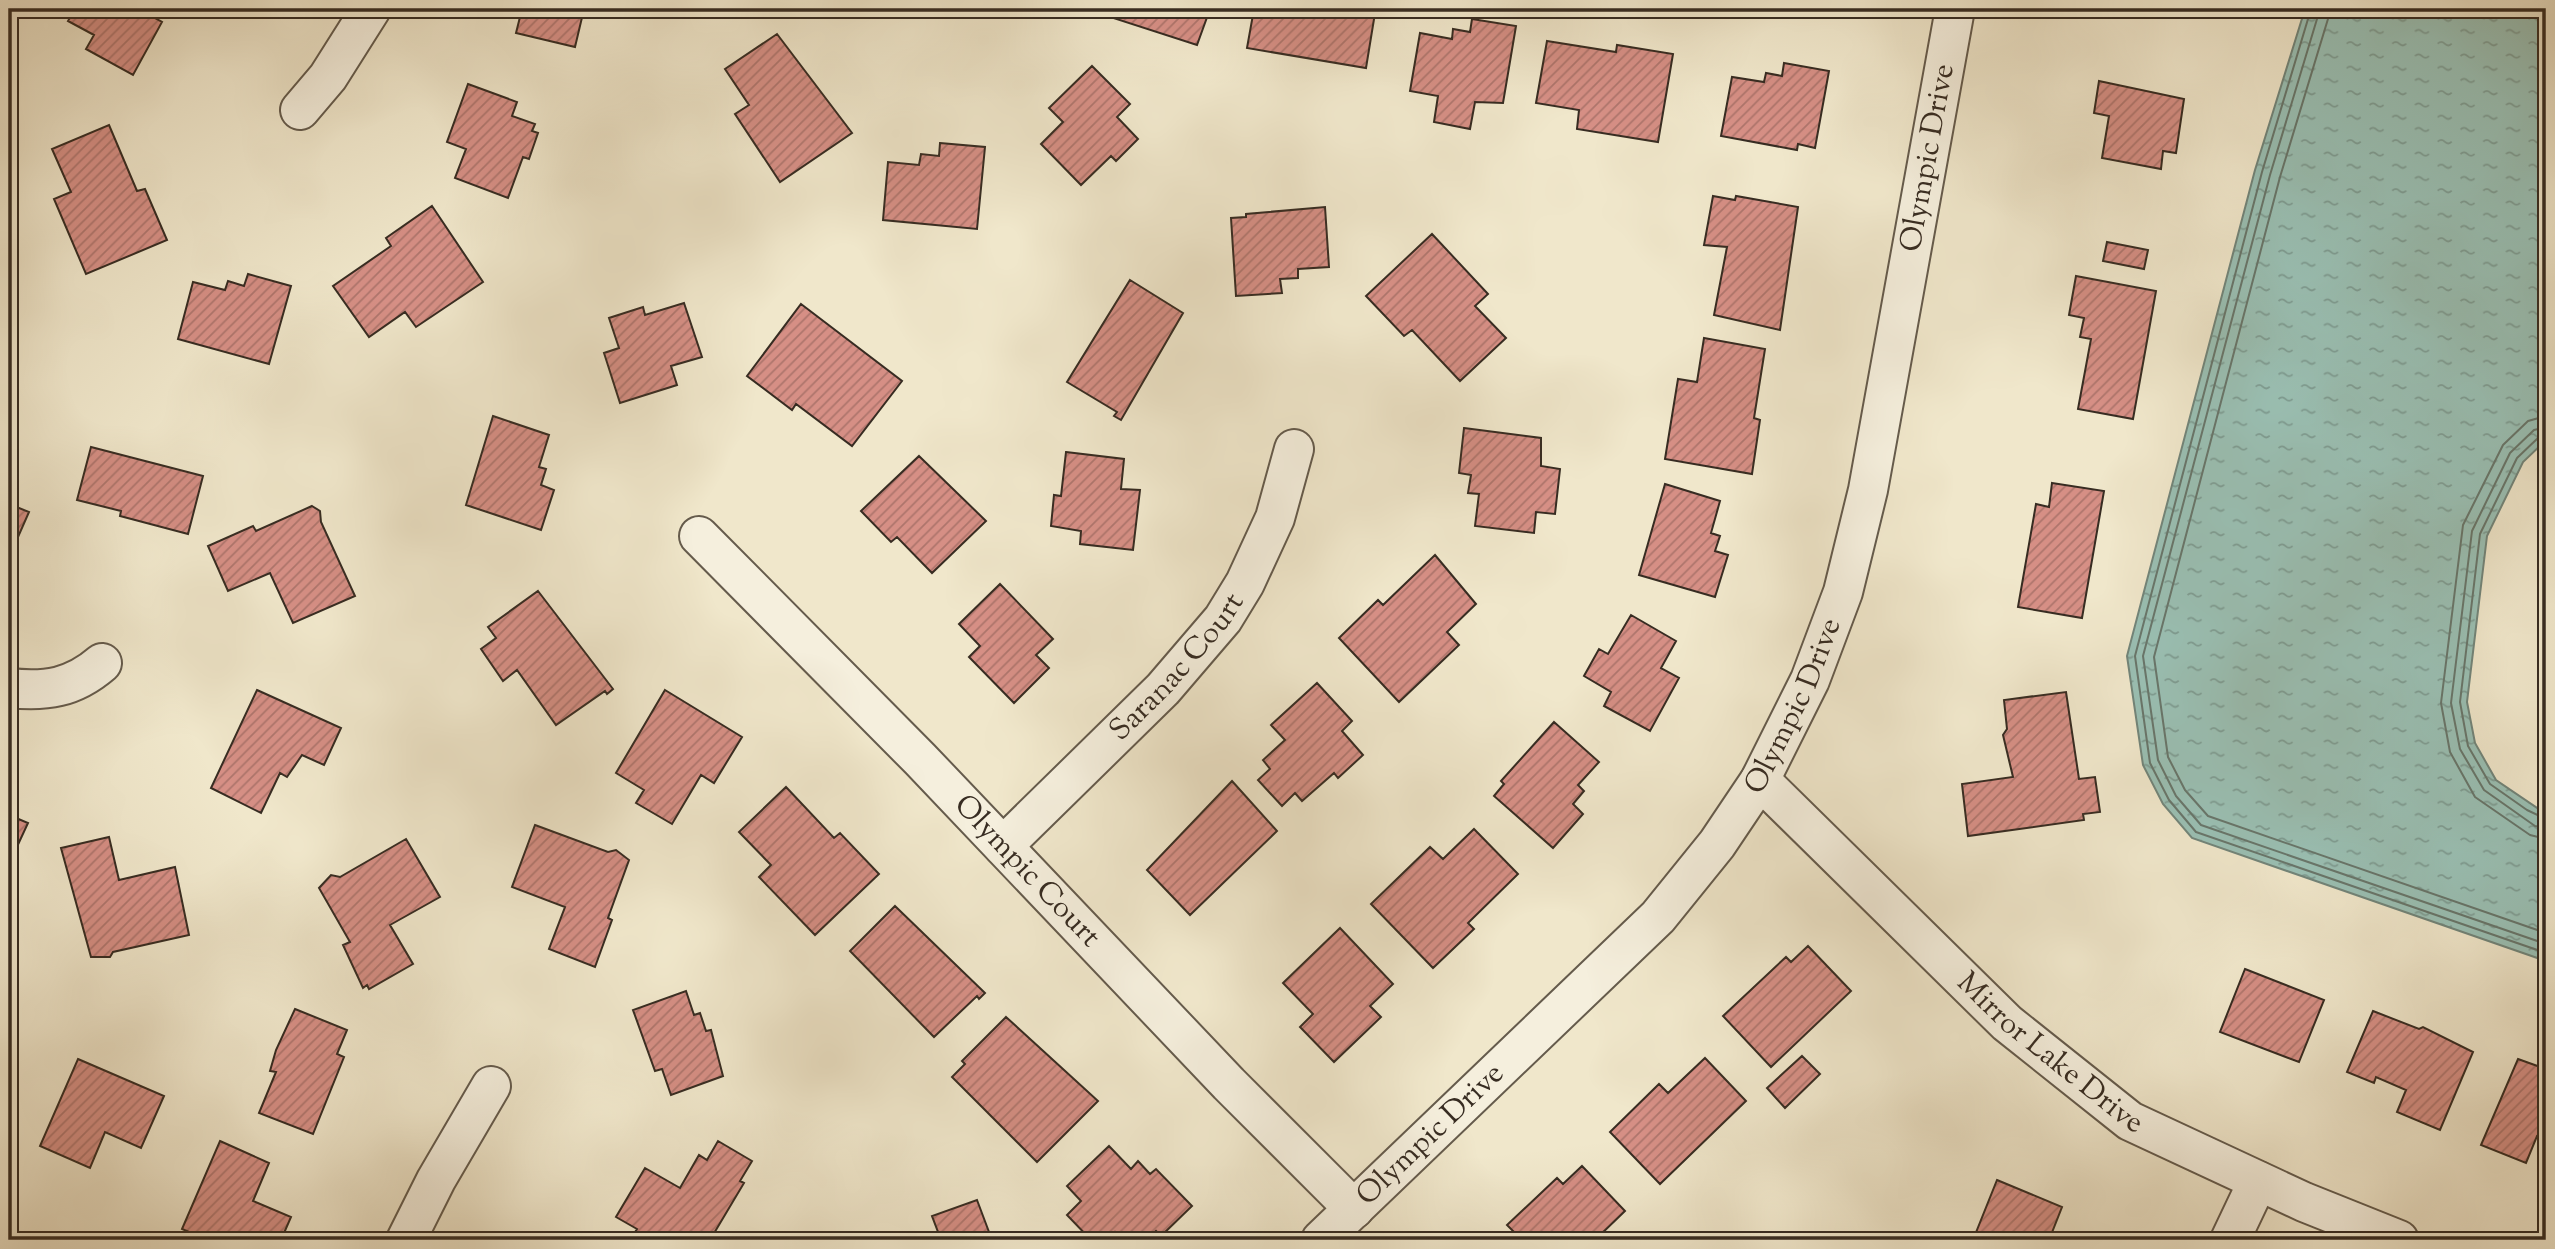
<svg xmlns="http://www.w3.org/2000/svg" width="2555" height="1249" font-family="'Sorts Mill Goudy',serif">
<style>
.water{fill:url(#water-ripples);stroke:#72857a;stroke-width:2}
.lines{fill:none;stroke-linecap:round;stroke-linejoin:round}
.shore{stroke:#68766b;stroke-width:2}
.building{fill:url(#building-hatch);stroke:#372c22;stroke-width:2}
.minor-casing{stroke:#655b4c;stroke-width:42}
.minor{stroke:#f5efdd;stroke-width:38}
.labels{text-anchor:middle;dominant-baseline:central;stroke-width:7;stroke-linejoin:round;paint-order:stroke}
.street-label{font-size:30px;fill:#372c22;stroke:#f5efdd}
</style>
<defs>
<pattern id="water-ripples" width="26" height="14" patternUnits="userSpaceOnUse" patternTransform="scale(1.75)"><rect width="26" height="14" fill="#9ac0b4"/><path d="M2 4q2-2 4 0t4 0M15 11q2-2 4 0t4 0" fill="none" stroke="#7e9c92"/></pattern>
<pattern id="building-hatch" width="6" height="6" patternUnits="userSpaceOnUse" patternTransform="scale(1.75)"><rect width="6" height="6" fill="#d68f85"/><path d="M-1 1l2-2M0 6l6-6M5 7l2-2" fill="none" stroke="#ae756c"/></pattern>
</defs>
<rect width="100%" height="100%" fill="#f0e7cb"/>
<filter id="stains"><feTurbulence type="fractalNoise" baseFrequency=".00286" numOctaves="4"/><feColorMatrix values="0 0 0 0 .2 0 0 0 0 .09 0 0 0 0 .02 0 0 0 .5 -.17"/></filter>
<radialGradient id="worn" r=".72"><stop offset=".6" stop-color="#630" stop-opacity="0"/><stop offset="1" stop-color="#630" stop-opacity=".3"/></radialGradient>
<path class="water" d="M2305 9H2546V440L2523 462 2487 536 2467 702 2475 743 2496 780 2546 814V961L2192 838 2163 804 2143 765 2127 656 2255 170Z"/>
<g class="lines">
<path class="shore" d="M2311 9 2262 172 2135 656 2150 763 2169 800 2196 832 2546 953
M2320 9 2270 175 2143 656 2158 760 2176 796 2201 825 2546 944
M2331 9 2280 177 2154 657 2168 757 2185 790 2208 816 2546 933
M2546 416 2528 421 2503 445 2463 525 2441 703 2450 752 2475 797 2530 835 2546 839
M2546 427 2534 430 2510 453 2472 531 2451 703 2460 749 2484 790 2535 826 2546 828
M2546 435 2539 437 2517 458 2480 534 2460 702 2468 746 2490 784 2527 810 2546 819"/>
</g>
<path class="building" d="M75 9H148L146 13 162 22 133 75 86 49 94 35 68 21Z
M522 9H584L575 47 516 33Z
M1110 9H1210L1197 45 1107 16Z
M1254 9H1380V14L1375 13 1366 68 1247 48Z
M1472 19 1516 26 1503 103 1475 102 1470 129 1434 122 1438 96 1410 91 1420 33 1452 39 1453 29 1470 32Z
M777 34 852 133 780 182 735 114 749 105 725 69Z
M1547 41 1616 52 1617 45 1673 54 1658 142 1577 129 1579 110 1536 103Z
M1784 63 1829 71 1815 148 1798 144 1797 150 1721 136 1732 77 1764 82 1766 73 1782 76Z
M1092 66 1130 104 1117 117 1138 139 1116 161 1111 156 1081 185 1041 144 1063 122 1049 108Z
M2099 81 2184 99 2176 153 2163 151 2161 169 2102 158 2109 116 2094 113Z
M468 84 517 102 512 116 535 124 532 131 538 133 529 159 523 157 508 198 455 178 466 149 447 142Z
M109 125 137 191 145 189 167 240 86 274 54 199 71 192 52 149Z
M940 143 985 147 977 229 883 220 888 162 919 165 921 154 939 156Z
M1713 196 1735 200 1736 196 1798 207 1780 330 1714 315 1727 247 1704 245Z
M432 206 483 282 416 327 405 312 369 337 333 286 391 246 386 238Z
M1325 207 1329 267 1298 269V278L1280 279 1282 293 1236 296 1231 218 1246 217V214Z
M1432 234 1488 294 1475 306 1506 338 1460 381 1412 330 1404 336 1366 296Z
M2107 242 2148 250 2144 269 2103 261Z
M248 274 291 286 269 364 178 339 193 282 225 290 228 281 244 286Z
M2076 276 2156 291 2133 419 2078 409 2091 339 2080 337 2084 318 2069 315Z
M1130 280 1183 313 1121 420 1114 416 1117 412 1067 382Z
M684 303 702 357 671 366 677 385 620 403 604 353 619 348 609 318 643 307 645 315Z
M801 304 902 381 852 446 796 404 792 410 747 376Z
M1704 338 1765 349 1754 418 1760 420 1752 474 1665 459 1678 379 1697 382Z
M493 416 549 435 539 467 546 469 541 485 554 490 541 530 466 505Z
M1464 428 1541 438V466L1560 469 1555 514 1536 512 1534 533 1475 526 1479 494 1468 493 1471 475 1459 473Z
M91 447 203 476 188 534 120 516 121 511 77 500Z
M1066 452 1124 459 1121 489 1140 490 1133 550 1080 544 1081 531 1051 526 1054 495 1061 496Z
M919 456 986 521 932 573 897 537 891 542 861 511Z
M2052 483 2104 491 2082 618 2018 607 2036 504 2049 507Z
M1665 484 1720 501 1711 533 1720 536 1715 551 1728 555 1715 597 1639 575Z
M9 493 13 495 9 504 29 512 15 544 9 541Z
M312 506 320 511 321 522 355 596 293 623 270 573 228 591 208 546 253 526 256 531Z
M1435 555 1476 604 1447 632 1459 645 1399 702 1339 638 1378 600 1383 605Z
M1000 584 1053 639 1036 655 1049 668 1014 703 969 657 980 646 959 624Z
M538 591 613 689 607 694 605 691 556 725 517 670 503 681 481 649 496 638 488 627Z
M1631 615 1676 641 1661 668 1679 678 1650 731 1604 706 1611 692 1584 676 1599 649 1608 654Z
M1317 683 1352 721 1342 731 1363 755 1338 778 1334 773 1302 801 1295 793 1282 806 1258 780 1270 769 1263 760 1285 740 1271 725Z
M257 690 341 728 324 765 302 755 287 777 280 773 261 813 211 788Z
M665 690 742 737 714 783 701 775 672 824 636 803 644 790 616 773Z
M2066 692 2079 779 2095 777 2100 812 2083 814 2084 820 1968 836 1962 784 2013 777 2003 735 2007 729 2004 700Z
M1554 722 1599 762 1578 785 1584 791 1573 804 1583 814 1553 848 1494 796 1504 784 1501 781Z
M1232 781 1277 831 1190 915 1147 870Z
M786 787 834 838 840 833 879 874 815 935 759 877 771 865 739 832Z
M9 815 28 823 9 864Z
M535 825 608 852 616 850 629 860 608 918 612 920 595 967 549 949 565 907 512 887Z
M1474 829 1518 874 1468 923 1474 929 1433 968 1371 904 1430 847 1443 859Z
M109 837 119 880 175 867 189 935 113 952 110 957H91L61 848Z
M406 839 440 897 390 925 413 964 369 989 367 985 363 988 343 945 350 942 319 888 331 875 340 877Z
M895 906 985 993 979 999 977 996 934 1037 850 951Z
M1340 928 1393 984 1370 1006 1381 1017 1334 1062 1300 1027 1313 1014 1283 983Z
M1808 946 1851 991 1771 1067 1723 1016 1786 957 1791 962Z
M2245 969 2324 1000 2299 1062 2220 1032Z
M686 991 694 1015 700 1013 706 1031 711 1030 723 1076 671 1095 662 1069 655 1071 633 1010Z
M295 1009 347 1030 337 1054 344 1057 313 1134 259 1113 276 1072 270 1071 276 1050Z
M2373 1011 2419 1029 2423 1027 2473 1052 2440 1130 2397 1112 2406 1090 2376 1077 2374 1083 2347 1072Z
M1006 1017 1098 1101 1037 1162 952 1077 965 1064 962 1061Z
M1802 1056 1820 1074 1785 1108 1767 1088Z
M1705 1058 1746 1101 1660 1184 1610 1132 1659 1084 1668 1093Z
M78 1059 164 1096 141 1148 105 1132 90 1168 40 1146Z
M2518 1059 2546 1069V1140L2537 1136 2526 1163 2481 1145Z
M220 1141 269 1163 253 1201 291 1217 281 1240H208L182 1229Z
M718 1141 752 1161 740 1181 744 1183 710 1240H630L637 1229 616 1217 645 1168 680 1188 699 1155 707 1160Z
M1109 1146 1131 1169 1138 1161 1150 1174 1156 1169 1192 1206 1161 1236 1156 1231 1146 1240H1123L1115 1232 1107 1240H1091L1067 1215 1081 1201 1067 1186Z
M1582 1166 1625 1211 1595 1240H1522L1507 1225 1557 1178 1563 1184Z
M1997 1180 2062 1207 2049 1240H1973Z
M977 1200 992 1240H916L938 1232 932 1216Z"/>
<g class="lines">
<defs>
<g id="minor">
<path d="M300 110 328 77 371 9"/>
<path id="s1" d="M699 536 920 759 1229 1084 1354 1209"/>
<path d="M9 688C46 692 73 688 102 663"/>
<path id="s2" d="M1760 780 2007 1023 2130 1121 2304 1202 2399 1240"/>
<path id="s3" d="M1003 846 1163 689 1223 619 1245 583 1275 518 1294 449"/>
<path d="M406 1240 436 1180 491 1086"/>
<path id="s4" d="M1321 1240 1658 917 1717 844 1760 780 1810 680 1843 592 1868 490 1955 9"/>
<path d="M2230 1240 2258 1181"/>
</g>
</defs>
<use href="#minor" class="minor-casing"/>
<use href="#minor" class="minor"/>
</g>
<g class="labels">
<g class="street-label">
<text stroke="none"><textPath href="#s4" startOffset="1286">Olympic Drive</textPath></text>
<text stroke="none"><textPath href="#s3" startOffset="250">Saranac Court</textPath></text>
<text stroke="none"><textPath href="#s4" startOffset="719">Olympic Drive</textPath></text>
<text stroke="none"><textPath href="#s1" startOffset="469">Olympic Court</textPath></text>
<text stroke="none"><textPath href="#s2" startOffset="399">Mirror Lake Drive</textPath></text>
<text stroke="none"><textPath href="#s4" startOffset="152">Olympic Drive</textPath></text>
</g>
</g>
<rect width="2555" height="1249" fill="none" stroke="#f0e7cb" stroke-width="35"/>
<rect x="10" y="10" width="2534" height="1228" fill="none" stroke="#372c22" stroke-width="3.5"/>
<rect x="18" y="18" width="2520" height="1214" fill="none" stroke="#372c22" stroke-width="2"/>
<rect width="100%" height="100%" filter="url(#stains)"/>
<rect width="100%" height="100%" fill="url(#worn)"/>
</svg>
